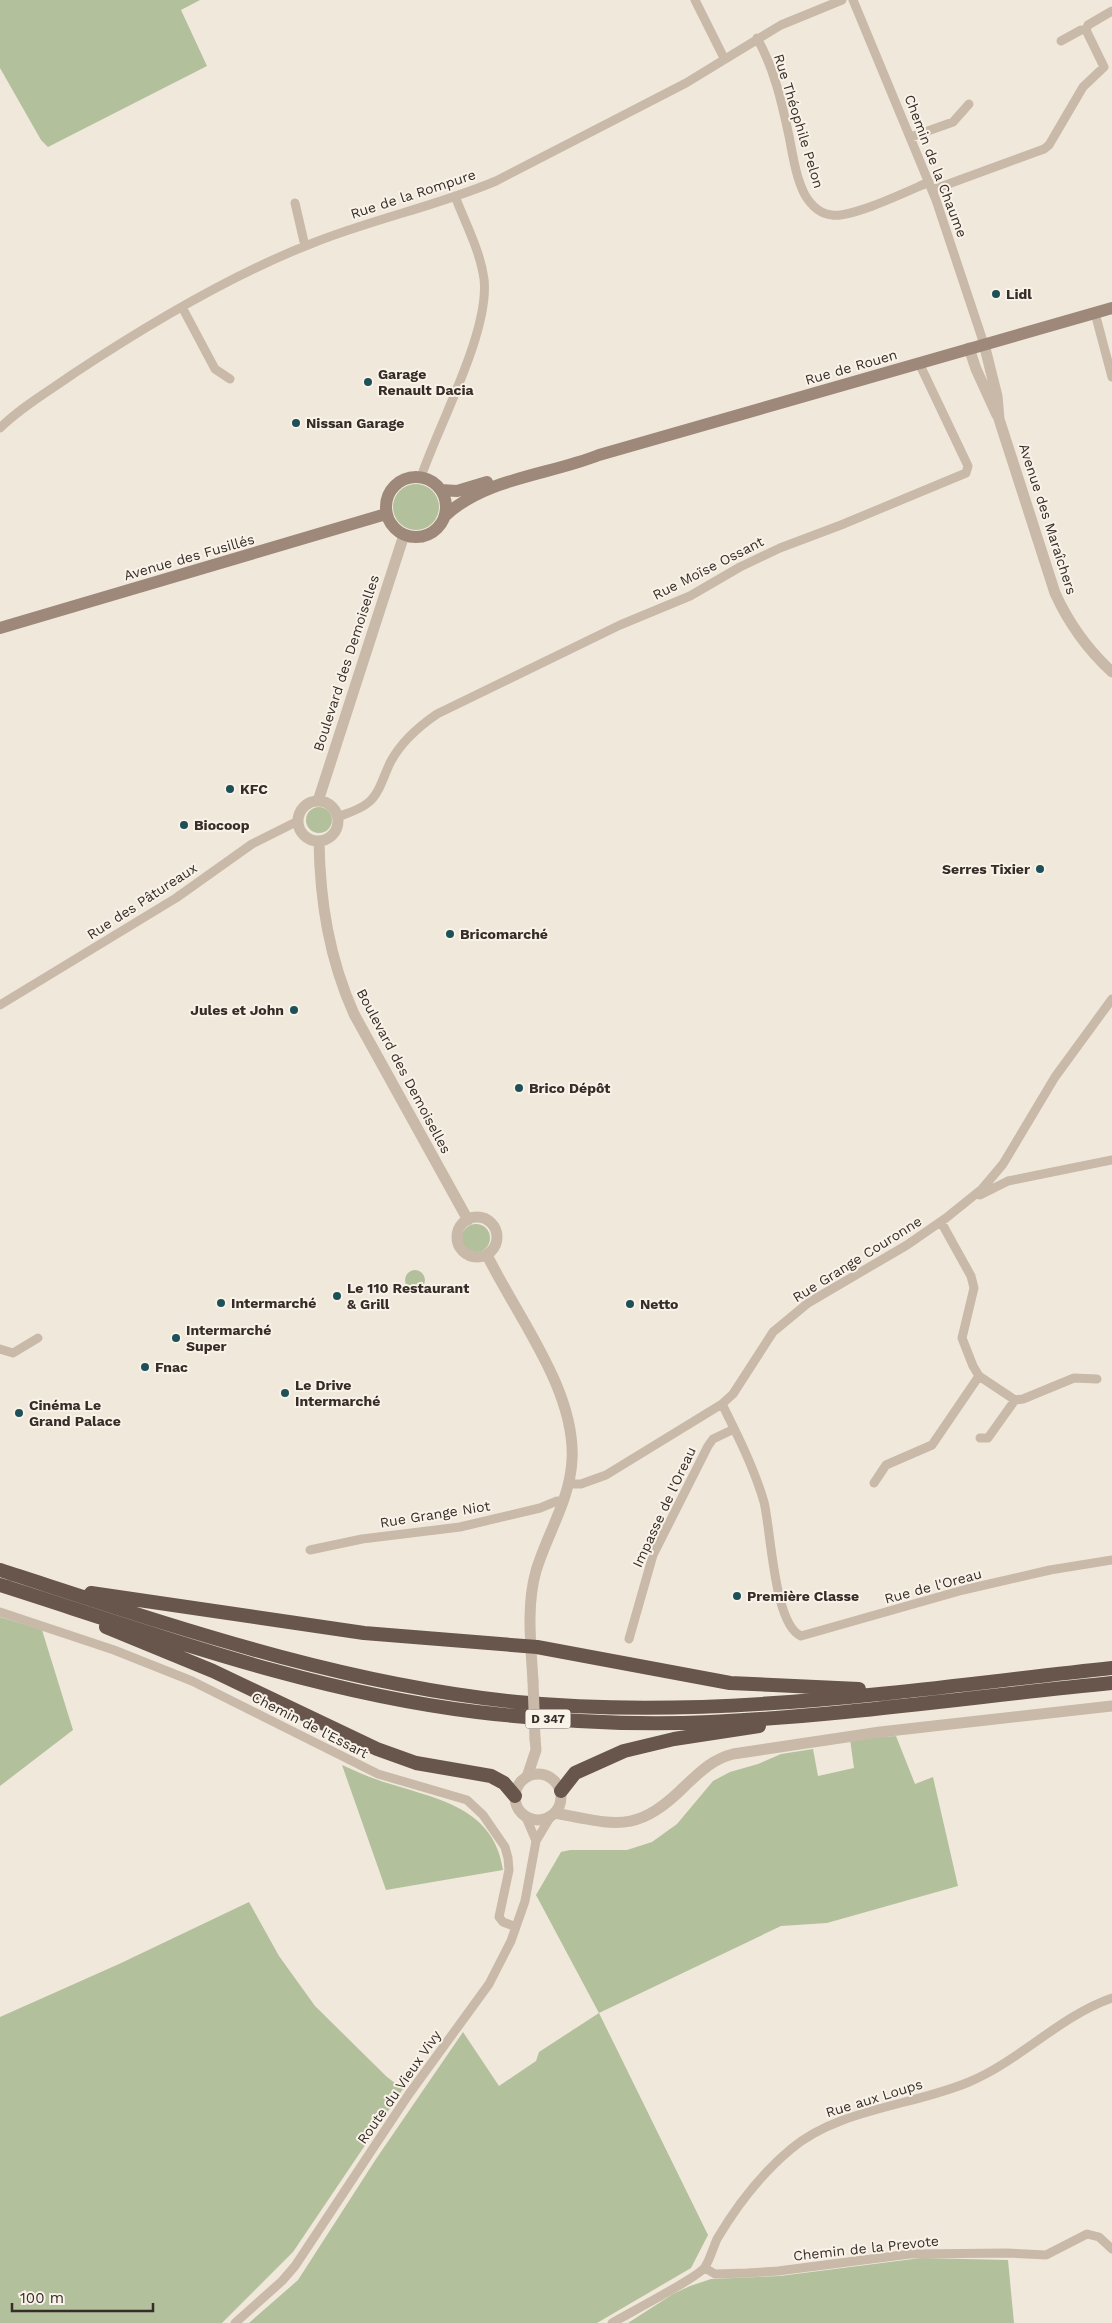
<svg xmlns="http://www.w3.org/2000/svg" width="1112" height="2323" font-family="'Work Sans',sans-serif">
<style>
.green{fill:#b2c09c}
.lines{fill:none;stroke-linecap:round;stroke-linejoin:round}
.minor{stroke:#c9b9a8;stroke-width:9}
.tertiary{stroke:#c9b9a8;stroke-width:11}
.secondary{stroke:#9d8879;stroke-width:12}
.trunk{stroke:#68564c;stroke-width:14}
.tertiary-bridge{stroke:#c9b9a8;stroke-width:11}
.poi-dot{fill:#1e5057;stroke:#f9f2e8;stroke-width:2}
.labels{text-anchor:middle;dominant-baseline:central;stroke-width:4;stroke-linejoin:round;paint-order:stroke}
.shield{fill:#f9f2e8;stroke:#706862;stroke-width:1}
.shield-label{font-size:12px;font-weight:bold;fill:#362d28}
.street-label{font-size:14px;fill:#362d28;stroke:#f9f2e8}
.poi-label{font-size:14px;font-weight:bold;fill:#362d28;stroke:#f9f2e8;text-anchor:start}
</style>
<rect width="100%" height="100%" fill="#f1e8dc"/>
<path class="green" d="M0 0H200L181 10 207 66 48 147 41 140 0 68Z
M393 507a23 23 0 1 1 46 0a23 23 0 1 1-46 0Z
M306 820a13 13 0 1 1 26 0a13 13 0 1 1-26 0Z
M462 1238a14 14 0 1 1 28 0a14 14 0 1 1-28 0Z
M405 1280a10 10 0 1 1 20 0a10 10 0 1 1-20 0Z
M0 1617 42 1630 73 1730 0 1786Z
M896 1736 915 1784 933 1777 958 1886 827 1923 781 1926 599 2013 708 2235 691 2268 597 2323H249L298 2280 376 2159 463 2032 499 2086 536 2061 539 2052 599 2013 536 1895 561 1852 570 1850H627L652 1842 677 1824 713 1781 730 1772 758 1764 781 1754 813 1749 818 1776 854 1768 850 1739Z
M342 1765C354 1770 366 1776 378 1780 430 1798 494 1804 503 1870L386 1890Z
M249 1902 279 1956 315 2006 387 2077 403 2089 293 2252 222 2323H0V2017L119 1964Z
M921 2258 1008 2260 1014 2323H628L673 2294 690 2286 711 2279 780 2276Z"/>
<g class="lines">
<path class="minor" d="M695 0 724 58
M853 0 936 200 984 344
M757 38C774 68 782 103 789 136 793 156 796 178 805 195 811 205 820 214 832 215 852 218 908 191 929 182
M1061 41 1081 30H1086L1088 25 1112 11
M911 137 953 122 969 104
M932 190 1044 149 1049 145 1083 87 1104 67 1086 30
M295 203 305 246
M182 307 215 369 230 379
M1095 313 1112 377
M0 428C21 407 49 391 73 374 147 325 230 275 313 243 373 219 437 206 496 181L686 83 781 25 842 0
M421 477C439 424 490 331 484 279 480 250 465 223 455 196
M337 817C348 813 360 810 369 802 380 793 384 774 391 761 402 741 418 727 437 714L620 625 690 596 740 567 780 548 841 525 966 473 968 466 919 363
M0 1005 176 898 252 844 298 821
M980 1195 1008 1181 1112 1160
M941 1222 971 1276 974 1288 962 1338 973 1366 979 1376 1015 1400 1023 1399 1074 1378 1097 1379
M0 1349 13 1353 38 1338
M722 1404C738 1436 754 1468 764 1502 771 1530 774 1625 801 1636L963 1590 1050 1570 1112 1560
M980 1438H988L1015 1400
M874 1483 886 1465 932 1445 979 1376
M568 1484H581L606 1475 722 1404 733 1394 773 1332 808 1303 907 1245 946 1218 982 1189 1003 1164 1055 1077 1112 999
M310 1550 362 1539 460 1527 540 1508 557 1501 563 1502
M0 1612 114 1650 192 1681 378 1774 467 1800 483 1815 505 1847 508 1858 509 1870 499 1917 503 1922 516 1927
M629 1639 653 1555 708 1446 713 1439 734 1429
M525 1815 536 1841
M705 2268 715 2274 747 2273 778 2271 910 2254 1007 2253 1046 2255 1087 2234 1099 2237 1112 2249
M235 2323 282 2281 295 2266 409 2094 489 1984 511 1941 525 1901 536 1841 551 1816
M612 2323C627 2314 699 2277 705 2267 710 2259 713 2248 717 2239 737 2205 761 2174 791 2149 838 2109 912 2106 969 2082 1021 2060 1060 2016 1112 1998"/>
<path class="tertiary" d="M984 344 997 396 999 419 1055 593C1069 624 1087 649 1112 672
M969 348 976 369 997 415
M318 801 404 535
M298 821a20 20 0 1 1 40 0a20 20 0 1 1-40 0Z
M319 841C320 902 329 958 354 1014L468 1220
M457 1237a20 20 0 1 1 40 0a20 20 0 1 1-40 0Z
M487 1255C516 1315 576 1390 572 1460 570 1500 547 1534 536 1571 526 1606 531 1646 533 1681
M515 1797a23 23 0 1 1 46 0a23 23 0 1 1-46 0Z
M527 1777 536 1750 535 1739
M555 1813C618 1825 637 1834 686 1785 701 1771 713 1759 733 1754L880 1732 1112 1706"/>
<path class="secondary" d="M386 507a30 30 0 1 1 60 0a30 30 0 1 1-60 0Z
M441 490 457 491 487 482
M446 515C486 478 549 475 599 455L1112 308
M0 628 386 514"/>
<path class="trunk" d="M0 1570C170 1625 338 1684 517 1702 716 1721 914 1689 1112 1668
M0 1585C157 1635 313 1692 477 1712 554 1721 633 1726 710 1722 843 1716 979 1696 1112 1683
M91 1593 364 1633 537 1647 730 1683 859 1689
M106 1627 213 1671 377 1749 416 1763 491 1776 504 1783 515 1796
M561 1791 575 1773 624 1751 674 1739 759 1726"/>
<path class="tertiary-bridge" d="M533 1681 535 1739"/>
</g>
<g class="poi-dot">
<circle cx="996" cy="294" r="5"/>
<circle cx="368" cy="382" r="5"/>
<circle cx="296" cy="423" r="5"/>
<circle cx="230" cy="789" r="5"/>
<circle cx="184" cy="825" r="5"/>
<circle cx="1040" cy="869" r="5"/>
<circle cx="450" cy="934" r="5"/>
<circle cx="294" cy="1010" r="5"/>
<circle cx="519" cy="1088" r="5"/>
<circle cx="337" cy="1296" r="5"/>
<circle cx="221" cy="1303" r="5"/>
<circle cx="630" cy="1304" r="5"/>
<circle cx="176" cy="1338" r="5"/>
<circle cx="145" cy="1367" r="5"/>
<circle cx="285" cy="1393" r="5"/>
<circle cx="19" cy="1413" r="5"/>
<circle cx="737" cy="1596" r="5"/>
</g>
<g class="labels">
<rect class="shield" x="525.5" y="1709.5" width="45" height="19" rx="4"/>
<g class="shield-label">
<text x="548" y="1719">D 347</text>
</g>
<g class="street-label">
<text transform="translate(799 121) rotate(73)">Rue Théophile Pelon</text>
<text transform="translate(936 166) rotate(69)">Chemin de la Chaume</text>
<text transform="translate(413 194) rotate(-18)">Rue de la Rompure</text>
<text transform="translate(851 367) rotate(-16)">Rue de Rouen</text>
<text transform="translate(1048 519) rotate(72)">Avenue des Maraîchers</text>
<text transform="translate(189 557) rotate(-16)">Avenue des Fusillés</text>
<text transform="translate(708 568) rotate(-27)">Rue Moïse Ossant</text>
<text transform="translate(346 663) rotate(-72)">Boulevard des Demoiselles</text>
<text transform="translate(142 901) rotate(-33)">Rue des Pâtureaux</text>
<text transform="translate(404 1071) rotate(62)">Boulevard des Demoiselles</text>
<text transform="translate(857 1259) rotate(-32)">Rue Grange Couronne</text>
<text transform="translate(664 1507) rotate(-65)">Impasse de l'Oreau</text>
<text transform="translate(435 1514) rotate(-9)">Rue Grange Niot</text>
<text transform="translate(933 1586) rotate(-15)">Rue de l'Oreau</text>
<text transform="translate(310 1725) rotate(27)">Chemin de l'Essart</text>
<text transform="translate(399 2087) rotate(-55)">Route du Vieux Vivy</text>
<text transform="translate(874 2098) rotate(-17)">Rue aux Loups</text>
<text transform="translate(866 2248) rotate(-6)">Chemin de la Prevote</text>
</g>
<g class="poi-label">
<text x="1006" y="294">Lidl</text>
<text x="378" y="374">Garage<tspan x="378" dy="16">Renault Dacia</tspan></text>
<text x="306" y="423">Nissan Garage</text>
<text x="240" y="789">KFC</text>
<text x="194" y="825">Biocoop</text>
<text x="1030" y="869" text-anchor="end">Serres Tixier</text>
<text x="460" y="934">Bricomarché</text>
<text x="284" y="1010" text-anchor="end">Jules et John</text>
<text x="529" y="1088">Brico Dépôt</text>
<text x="347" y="1288">Le 110 Restaurant<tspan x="347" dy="16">&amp; Grill</tspan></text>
<text x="231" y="1303">Intermarché</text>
<text x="640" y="1304">Netto</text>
<text x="186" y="1330">Intermarché<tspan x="186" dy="16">Super</tspan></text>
<text x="155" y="1367">Fnac</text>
<text x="295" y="1385">Le Drive<tspan x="295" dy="16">Intermarché</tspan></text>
<text x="29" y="1405">Cinéma Le<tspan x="29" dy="16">Grand Palace</tspan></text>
<text x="747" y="1596">Première Classe</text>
</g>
</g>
<path d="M12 2303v8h141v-8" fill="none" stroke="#362d28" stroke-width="2.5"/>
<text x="20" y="2303" font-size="15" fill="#362d28" stroke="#f9f2e8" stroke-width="4" paint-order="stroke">100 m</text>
</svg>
